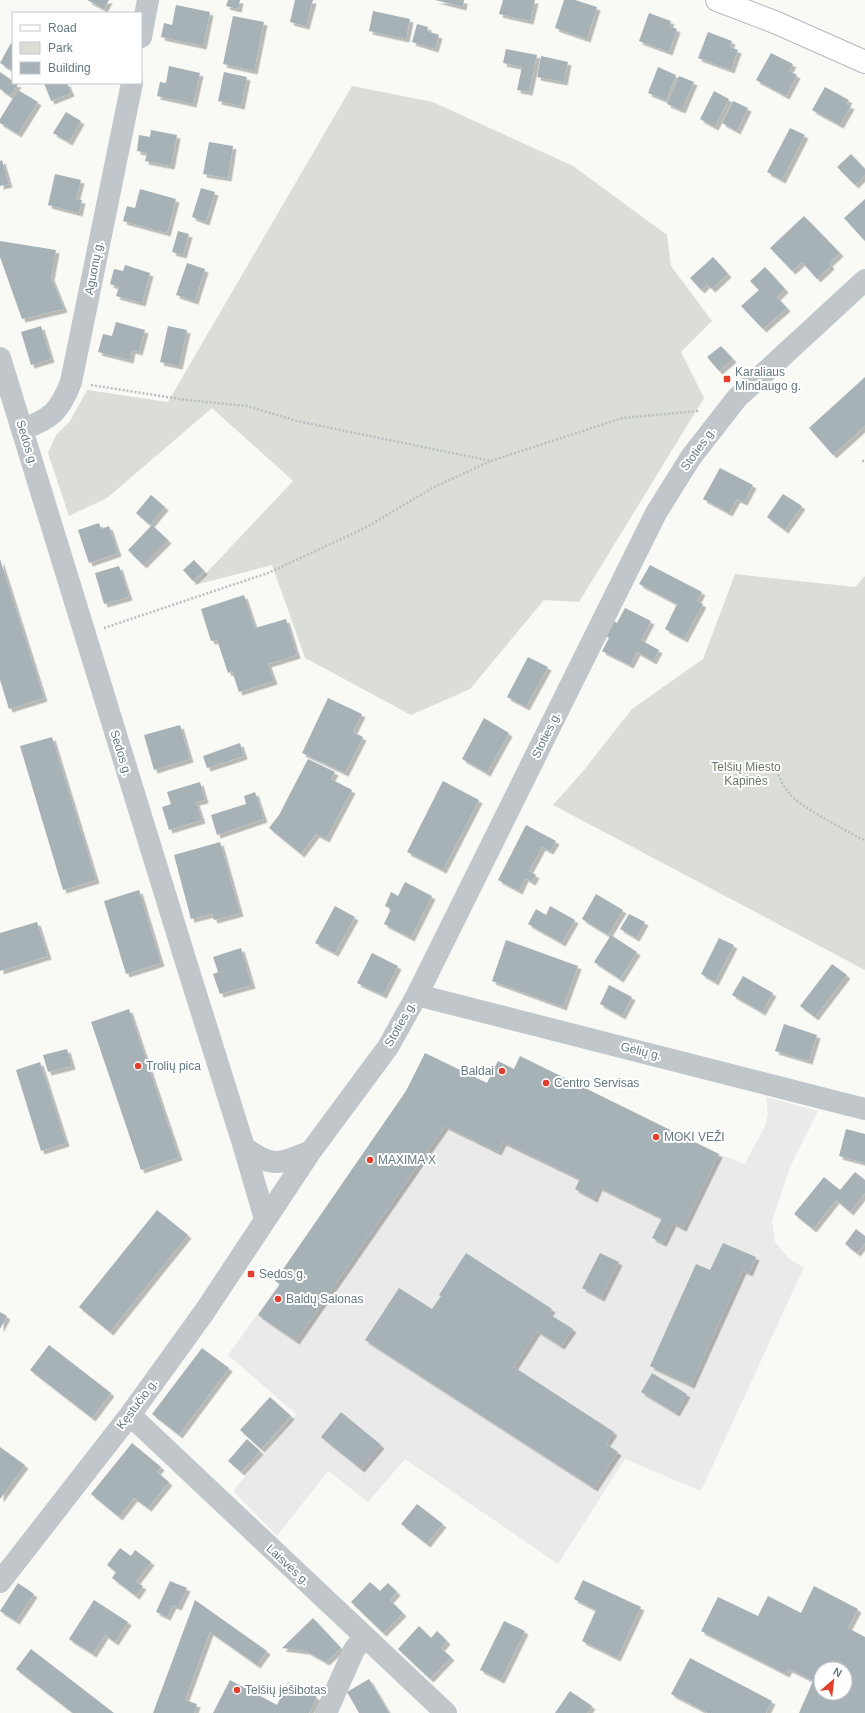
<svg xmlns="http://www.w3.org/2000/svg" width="865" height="1713" font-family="Helvetica,sans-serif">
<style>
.built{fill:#eaeaea}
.green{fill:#daded6}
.building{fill:#a7b2b6;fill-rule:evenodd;filter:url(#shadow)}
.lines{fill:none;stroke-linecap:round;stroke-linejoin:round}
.secondary-casing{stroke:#b2babd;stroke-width:24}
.path{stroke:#babfc1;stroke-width:2.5;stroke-dasharray:2 2;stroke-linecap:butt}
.street{stroke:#c0c6c9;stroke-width:22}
.secondary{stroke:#fff;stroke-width:22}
.poi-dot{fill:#e23f2d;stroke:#fff;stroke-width:1.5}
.labels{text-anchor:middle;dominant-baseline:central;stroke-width:4;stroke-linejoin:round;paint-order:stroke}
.street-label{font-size:12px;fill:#647981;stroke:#fff}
.poi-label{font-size:12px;fill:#647981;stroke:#fff;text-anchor:start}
.park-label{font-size:12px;fill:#6a7963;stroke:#fff}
</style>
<defs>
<filter id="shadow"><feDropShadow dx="3.5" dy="3.5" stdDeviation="0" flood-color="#0004"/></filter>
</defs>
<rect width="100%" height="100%" fill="#f9f9f6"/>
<path class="built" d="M425 1053 487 1083 498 1061 514 1069 520 1056 719 1154 745 1164 765 1126 768 1115 766 1097 818 1111 790 1167 772 1221 775 1242 789 1259 804 1267 701 1491 625 1459 558 1564 405 1459 368 1502 328 1471 277 1536 233 1491 296 1414 228 1355 279 1284 275 1281 406 1091Z"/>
<path class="green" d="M352 86 433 102 573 166 667 235 671 266 712 321 681 352 704 398 579 602 544 600 470 689 411 715 305 658 272 565 195 585 293 481 212 408 107 498 69 516 48 453 56 435 70 421 87 390 168 402Z
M735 574 855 587 865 576V970L553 805 584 770 632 709 703 659Z"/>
<path class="building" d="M87 0H109L104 9Z
M228 0H240L238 9 226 6Z
M295 0H313L306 26 290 22Z
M435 0H464L463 7Z
M503 0H535L530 21 499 14Z
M564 0H575L597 7 587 39 555 28Z
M176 5 210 12 203 46 161 37 164 23 172 25Z
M373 11 410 19 406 39 369 31Z
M649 13 671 21 669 26 677 29 669 52 639 41Z
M233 16 264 22 254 71 223 64Z
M417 24 428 27 427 31 439 35 435 49 412 42Z
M708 32 732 41 730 47 738 50 731 70 698 58Z
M11 43 13 45V71L0 63Z
M506 49 537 55 529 92 517 90 522 67 503 63Z
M771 53 793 64 789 71 797 75 786 96 756 80Z
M541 56 568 62 564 82 537 77Z
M169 66 200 73 193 104 157 96 160 82 166 83Z
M658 67 676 75 666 100 648 93Z
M0 72 13 81V83L18 84 10 96 0 89Z
M224 72 247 77 241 106 218 101Z
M679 76 694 82 682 110 667 104Z
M44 83H67L71 93 51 101Z
M825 87 849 100 846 104 851 106 840 125 812 110Z
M18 90 38 102 18 134 0 123V119Z
M714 91 729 99 715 127 700 119Z
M733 101 748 108 737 131 722 123Z
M66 112 81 121 69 142 53 133Z
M790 128 805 135 782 180 767 172Z
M151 130 177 135 171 166 145 161 147 153 137 151 139 135 150 137Z
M209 142 233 146 228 178 203 174Z
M851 154 865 169V175L855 185 837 167Z
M2 160 9 184 0 186V161Z
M55 174 81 180 76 199 82 200 79 213 48 205Z
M201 188 215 192 206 222 192 217Z
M140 189 176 199 167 233 123 221 127 206 135 208Z
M865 199V241L844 218Z
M804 216 840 253 829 263 831 266 817 279 802 262 792 271 770 248Z
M178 231 189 234 183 255 172 252Z
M0 241 56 250 51 277 64 309 22 319 0 257Z
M713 257 728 274 712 289 707 284 701 290 690 278Z
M187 263 205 269 195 301 176 295Z
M125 265 150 273 142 303 116 296 119 287 110 284 114 269 123 271Z
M765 267 785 289 777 297 787 308 763 329 741 306 759 290 750 281Z
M116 322 145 330 139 352 132 350 130 360 98 352 103 334 112 336Z
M41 326 51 359 31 365 21 332Z
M168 326 187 330 179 366 160 362Z
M721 346 733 359 719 371 707 357Z
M865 377V426L833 455 809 428Z
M720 468 753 485 744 502 737 499 729 513 703 499Z
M783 494 802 506 785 530 767 517Z
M151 495 165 507 150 525 136 513Z
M99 523 101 529 109 526 118 553 89 563 78 530Z
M152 525 168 540 143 565 128 550Z
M0 559 44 698 9 709 0 680Z
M194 560 204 571 193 581 183 570Z
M650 565 702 592 697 601 703 604 684 639 665 629 677 604 639 584Z
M119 566 129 597 104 604 95 573Z
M244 595 255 628 286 619 297 655 268 664 274 681 239 692 232 671 228 673 217 640 211 641 201 609Z
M625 608 651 621 641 640 659 650 653 661 637 652 630 665 602 651 609 638 606 636 614 621 617 623Z
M528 657 548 667 526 707 507 697Z
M328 698 362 714 353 732 363 737 345 773 302 753Z
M484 718 509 733 487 773 462 759Z
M180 725 190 759 154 770 144 735Z
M52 737 96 880 63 890 20 746Z
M240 743 244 756 207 768 203 756Z
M308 759 335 772 331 779 352 790 326 839 316 834 301 854 269 828 279 815Z
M443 781 479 800 443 870 407 852Z
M200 782 205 800 196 802 202 820 169 830 162 807 171 804 167 792Z
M255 792 264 819 217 835 211 815 246 804 244 796Z
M526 825 556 841 550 851 542 847 529 871 536 875 532 882 525 878 519 891 498 880Z
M220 842 240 913 214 920 212 914 191 919 174 855Z
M405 882 432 896 411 938 384 924 391 909 385 906 391 892 398 896Z
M139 890 161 963 126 974 104 901Z
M596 894 623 910 608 935 582 919Z
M335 906 355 917 335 953 315 943Z
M550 906 575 920 562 943 528 924 536 909 546 915Z
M629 914 645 922 636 938 620 929Z
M37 922 48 956 0 971V933Z
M611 935 637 952 620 979 594 962Z
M719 938 734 945 715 982 701 974Z
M506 940 578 966 563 1007 492 981Z
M241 948 252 985 220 994 213 974 218 972 213 957Z
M372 953 398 966 383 995 357 983Z
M832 964 847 975 815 1017 800 1006Z
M743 976 773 993 762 1012 732 995Z
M609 985 632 997 622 1016 600 1004Z
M129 1009 179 1157 141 1170 91 1022Z
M784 1024 817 1035 809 1061 775 1051Z
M67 1049 72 1066 48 1072 43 1055Z
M425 1053 487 1083 498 1061 514 1069 520 1056 719 1154 683 1228 673 1223 663 1243 652 1238 662 1218 599 1187 594 1199 575 1189 580 1179 503 1142 498 1152 445 1126 296 1341 258 1315 280 1284 275 1281 406 1091Z
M40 1062 66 1143 41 1151 16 1070Z
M846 1129 865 1134V1163L839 1156Z
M855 1172 865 1180V1193L850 1212 836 1200 813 1229 794 1214 824 1177 840 1190Z
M157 1210 188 1235 110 1332 79 1307Z
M856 1229 865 1236V1243L857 1253 845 1244Z
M723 1243 756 1257 749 1273 743 1270 691 1385 650 1366 696 1264 710 1270Z
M466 1253 552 1309 549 1314 573 1329 561 1346 537 1331 514 1367 614 1432 606 1444 618 1452 594 1488 365 1340 399 1288 432 1309 441 1296 439 1295Z
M600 1253 619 1262 601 1298 582 1288Z
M0 1312 7 1316 0 1329Z
M49 1345 111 1393 92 1418 30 1370Z
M202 1348 229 1368 179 1435 152 1414Z
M652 1373 687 1394 676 1413 641 1392Z
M270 1397 291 1416 261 1449 240 1430Z
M341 1412 381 1445 361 1469 321 1437Z
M247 1439 260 1451 241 1472 228 1461Z
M132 1443 161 1467 157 1472 169 1482 148 1508 134 1498 119 1517 91 1494Z
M0 1447 25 1465 0 1499Z
M417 1504 443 1524 427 1544 401 1524Z
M120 1548 131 1556 135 1550 151 1562 136 1582 143 1586 136 1596 112 1578 116 1572 107 1565Z
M583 1580 641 1607 617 1658 582 1641 596 1610 574 1599Z
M170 1581 187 1588 178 1607 173 1605 167 1617 156 1612Z
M370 1582 380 1591 388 1583 397 1592 390 1600 403 1613 383 1633 351 1602Z
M18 1583 34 1594 16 1621 0 1611Z
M814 1586 858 1609 848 1628 865 1637V1713H799L813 1681 789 1669 786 1674 701 1631 718 1597 758 1616 768 1596 801 1613ZM821 1669H845V1693H821Z
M94 1600 128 1622 115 1642 105 1635 93 1654 69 1639Z
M195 1600 267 1651 257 1665 210 1632 185 1700 197 1704 194 1713H153Z
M313 1618 341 1648 326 1662 306 1651 282 1648Z
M504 1621 525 1631 501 1680 480 1670Z
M419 1626 431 1638 437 1631 447 1641 441 1648 451 1657 430 1679 398 1649Z
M31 1649 114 1713H73L16 1669Z
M690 1658 772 1701 766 1713H708L671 1694Z
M369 1679 389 1713H359L347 1692Z
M230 1680 277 1705 288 1682 317 1697 309 1713H213Z
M570 1691 592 1706 587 1713H555Z"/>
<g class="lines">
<defs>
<path id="secondary" d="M717 0 777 23 865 62"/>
</defs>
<use href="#secondary" class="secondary-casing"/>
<path class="path" d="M91 385 186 400 247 406 297 421 491 461 622 418 699 411
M862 461H865
M104 628 268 573 367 527 434 487 491 461
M772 760C777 771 781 783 789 793 799 806 842 828 859 838L865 840"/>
<path class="street" d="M141 37 148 0
M0 358 186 962 244 1147 265 1219
M23 429C51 419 60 411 71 382L132 83
M417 995 865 1109
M244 1147C274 1169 279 1164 311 1151
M130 1415 446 1713
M0 1582 130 1415 205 1311 311 1151 388 1047 417 995 656 513 691 457 737 398 865 280
M326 1713 354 1650 364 1637"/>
<use href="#secondary" class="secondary"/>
</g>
<g class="poi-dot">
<rect x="723" y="375" width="8" height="8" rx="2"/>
<circle cx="138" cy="1066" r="4"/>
<circle cx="502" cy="1071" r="4"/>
<circle cx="546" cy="1083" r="4"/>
<circle cx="656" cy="1137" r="4"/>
<circle cx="370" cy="1160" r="4"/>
<rect x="247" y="1270" width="8" height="8" rx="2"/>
<circle cx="278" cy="1299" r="4"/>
<circle cx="237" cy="1690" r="4"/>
</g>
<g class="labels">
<g class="street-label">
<text transform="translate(94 268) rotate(-79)">Aguonų g.</text>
<text transform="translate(27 443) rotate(73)">Sedos g.</text>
<text transform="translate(698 449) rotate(-54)">Stoties g.</text>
<text transform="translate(546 735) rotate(-64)">Stoties g.</text>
<text transform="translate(121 753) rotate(73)">Sedos g.</text>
<text transform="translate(400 1024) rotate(-60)">Stoties g.</text>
<text transform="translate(641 1051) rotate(14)">Gėlių g.</text>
<text transform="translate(137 1404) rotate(-53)">Kęstučio g.</text>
<text transform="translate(288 1565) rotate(43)">Laisvės g.</text>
</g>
<g class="poi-label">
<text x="735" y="372">Karaliaus<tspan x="735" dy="14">Mindaugo g.</tspan></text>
<text x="146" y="1066">Trolių pica</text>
<text x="494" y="1071" text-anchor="end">Baldai</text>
<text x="554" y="1083">Centro Servisas</text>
<text x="664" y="1137">MOKI VEŽI</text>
<text x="378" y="1160">MAXIMA X</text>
<text x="259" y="1274">Sedos g.</text>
<text x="286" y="1299">Baldų Salonas</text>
<text x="245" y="1690">Telšių ješibotas</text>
</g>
<g class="park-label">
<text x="746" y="767">Telšių Miesto<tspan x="746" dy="14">Kapinės</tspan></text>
</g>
</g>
<rect x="12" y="12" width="130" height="72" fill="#ffffff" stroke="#c1c9cd"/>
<rect x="20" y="25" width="20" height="6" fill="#ffffff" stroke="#c1c9cd"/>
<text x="48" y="32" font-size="12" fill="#647981">Road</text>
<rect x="20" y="42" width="20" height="12" fill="#daded6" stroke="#c1c9cd"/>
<text x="48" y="52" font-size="12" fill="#647981">Park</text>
<rect x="20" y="62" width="20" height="12" fill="#a7b2b6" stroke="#c1c9cd"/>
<text x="48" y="72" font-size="12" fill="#647981">Building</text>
<g transform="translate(833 1681) rotate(28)"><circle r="19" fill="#ffffff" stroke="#c1c9cd"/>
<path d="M0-3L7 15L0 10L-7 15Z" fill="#e23f2d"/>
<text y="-6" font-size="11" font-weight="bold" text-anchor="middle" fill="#647981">N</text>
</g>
</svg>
